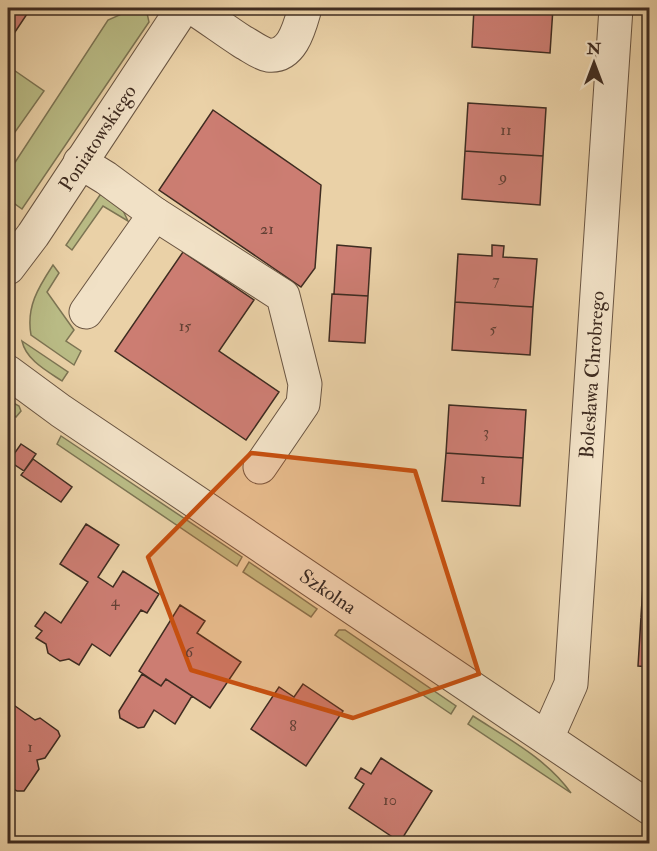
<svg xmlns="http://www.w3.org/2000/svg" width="657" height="851" font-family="'IM FELL Double Pica',serif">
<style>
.green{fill:#b9bb85;stroke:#7c7453;stroke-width:1.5}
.building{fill:#cc7d72;stroke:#3f2c21;stroke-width:1.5}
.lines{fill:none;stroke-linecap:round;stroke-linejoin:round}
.minor-casing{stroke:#6a5542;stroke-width:35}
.minor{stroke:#f1e1c6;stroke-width:33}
.marked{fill:#c65010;fill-opacity:0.2;stroke:#c65010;stroke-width:4.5;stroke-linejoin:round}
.labels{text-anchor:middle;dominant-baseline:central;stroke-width:4.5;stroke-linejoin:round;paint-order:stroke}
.number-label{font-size:16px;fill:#624035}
.street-label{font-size:20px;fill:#3f2c21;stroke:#f1e1c6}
</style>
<rect width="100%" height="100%" fill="#ead1a7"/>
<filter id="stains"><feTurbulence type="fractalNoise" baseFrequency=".00333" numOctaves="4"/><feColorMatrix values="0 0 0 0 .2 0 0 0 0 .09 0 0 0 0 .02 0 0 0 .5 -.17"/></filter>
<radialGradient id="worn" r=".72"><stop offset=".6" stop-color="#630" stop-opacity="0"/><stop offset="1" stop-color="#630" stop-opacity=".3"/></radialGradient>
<path class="green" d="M135 8 147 13 149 22 22 209 8 199V173L108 20Z
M8 66 44 91 8 142Z
M108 194 118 200 128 221 103 206 72 250 66 245 100 195Z
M53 265 59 273 47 292 74 330 66 341 81 351 74 365 31 335C26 307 38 288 53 265Z
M22 341 68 372 62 381C47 371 26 360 22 341Z
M8 400 19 406 21 411 16 417 8 412Z
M61 436 242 557 237 566 57 444Z
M249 562 317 609 311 617 243 572Z
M339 630H345L456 706 451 714 335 635Z
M473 716C507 738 547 759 571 793L468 724Z"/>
<path class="building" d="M8 8H31L11 38 8 35Z
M474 8H553L550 53 472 47Z
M468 103 546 108 543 156 465 151Z
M213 110 321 185 315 268 301 287 159 190Z
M465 151 543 156 540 205 462 199Z
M337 245 371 248 368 296 334 294Z
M492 245 504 246 503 257 537 259 533 307 455 302 458 254 492 256Z
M183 252 254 300 219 351 279 392 246 440 115 351Z
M332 294 368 296 365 343 329 341Z
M455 302 533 307 530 355 452 350Z
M449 405 526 410 523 458 446 453Z
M21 444 36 454 24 471 9 461Z
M446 453 523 458 520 506 442 501Z
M33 459 72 487 61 502 21 475Z
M86 524 119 545 98 577 113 587 123 571 159 594 147 613 141 610 110 656 92 644 79 665 69 659 60 661 48 653 46 644 36 638 42 631 35 626 45 612 61 623 88 582 60 564Z
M644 570H650V618L641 617Z
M180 605 205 621 197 633 241 662 210 708 166 679 161 686 139 671Z
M641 617 650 618V667L638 666Z
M142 674 161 686 166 679 192 696 175 724 154 710 144 727 138 728 120 718 119 711Z
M303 684 343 711 306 766 251 729 279 687 294 697Z
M8 701 35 720 40 718 58 731 60 736 45 758 37 760 39 769 24 791H17L8 785Z
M381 758 432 791 400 842 349 808 364 784 355 778 361 768 371 774Z"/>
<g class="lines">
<defs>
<g id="minor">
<path d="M193 8C210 19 226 31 243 42 251 46 259 53 268 55 293 58 300 25 305 8"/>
<path d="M80 162 106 178 155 214 86 312"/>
<path d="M155 214 283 296 305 384 303 404 260 467"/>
<path id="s1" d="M8 268 33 235 183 8"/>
<path id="s2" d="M8 372 61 411 650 808"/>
<path id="s3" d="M547 738 571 684 616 8"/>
</g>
</defs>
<use href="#minor" class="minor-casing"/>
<use href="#minor" class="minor"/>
</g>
<path class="marked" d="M251 453 415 471 479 674 353 718 191 670 148 557Z"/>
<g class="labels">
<g class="number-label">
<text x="506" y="130">11</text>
<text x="503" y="177">9</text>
<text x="267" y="229">21</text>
<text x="496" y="280">7</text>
<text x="185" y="326">15</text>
<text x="493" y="329">5</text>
<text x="486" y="432">3</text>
<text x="483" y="479">1</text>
<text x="115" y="601">4</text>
<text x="189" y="652">6</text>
<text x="293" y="726">8</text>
<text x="30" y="747">1</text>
<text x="390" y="800">10</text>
</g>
<g class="street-label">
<text stroke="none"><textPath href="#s1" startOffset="158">Poniatowskiego</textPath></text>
<text stroke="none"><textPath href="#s3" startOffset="369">Bolesława Chrobrego</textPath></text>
<text stroke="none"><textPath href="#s2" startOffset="388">Szkolna</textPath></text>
</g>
</g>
<rect width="657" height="851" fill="none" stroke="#ead1a7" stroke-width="30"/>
<rect x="9" y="9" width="639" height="833" fill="none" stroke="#3f2c21" stroke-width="3"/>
<rect x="15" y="15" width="627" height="821" fill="none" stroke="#3f2c21" stroke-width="1.5"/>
<g transform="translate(594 63)" stroke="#f1e1c6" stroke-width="4.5" paint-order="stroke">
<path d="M0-4.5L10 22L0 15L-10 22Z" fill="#3f2c21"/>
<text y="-9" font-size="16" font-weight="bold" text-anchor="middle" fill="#3f2c21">N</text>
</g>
<rect width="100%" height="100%" filter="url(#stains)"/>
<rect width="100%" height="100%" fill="url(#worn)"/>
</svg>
